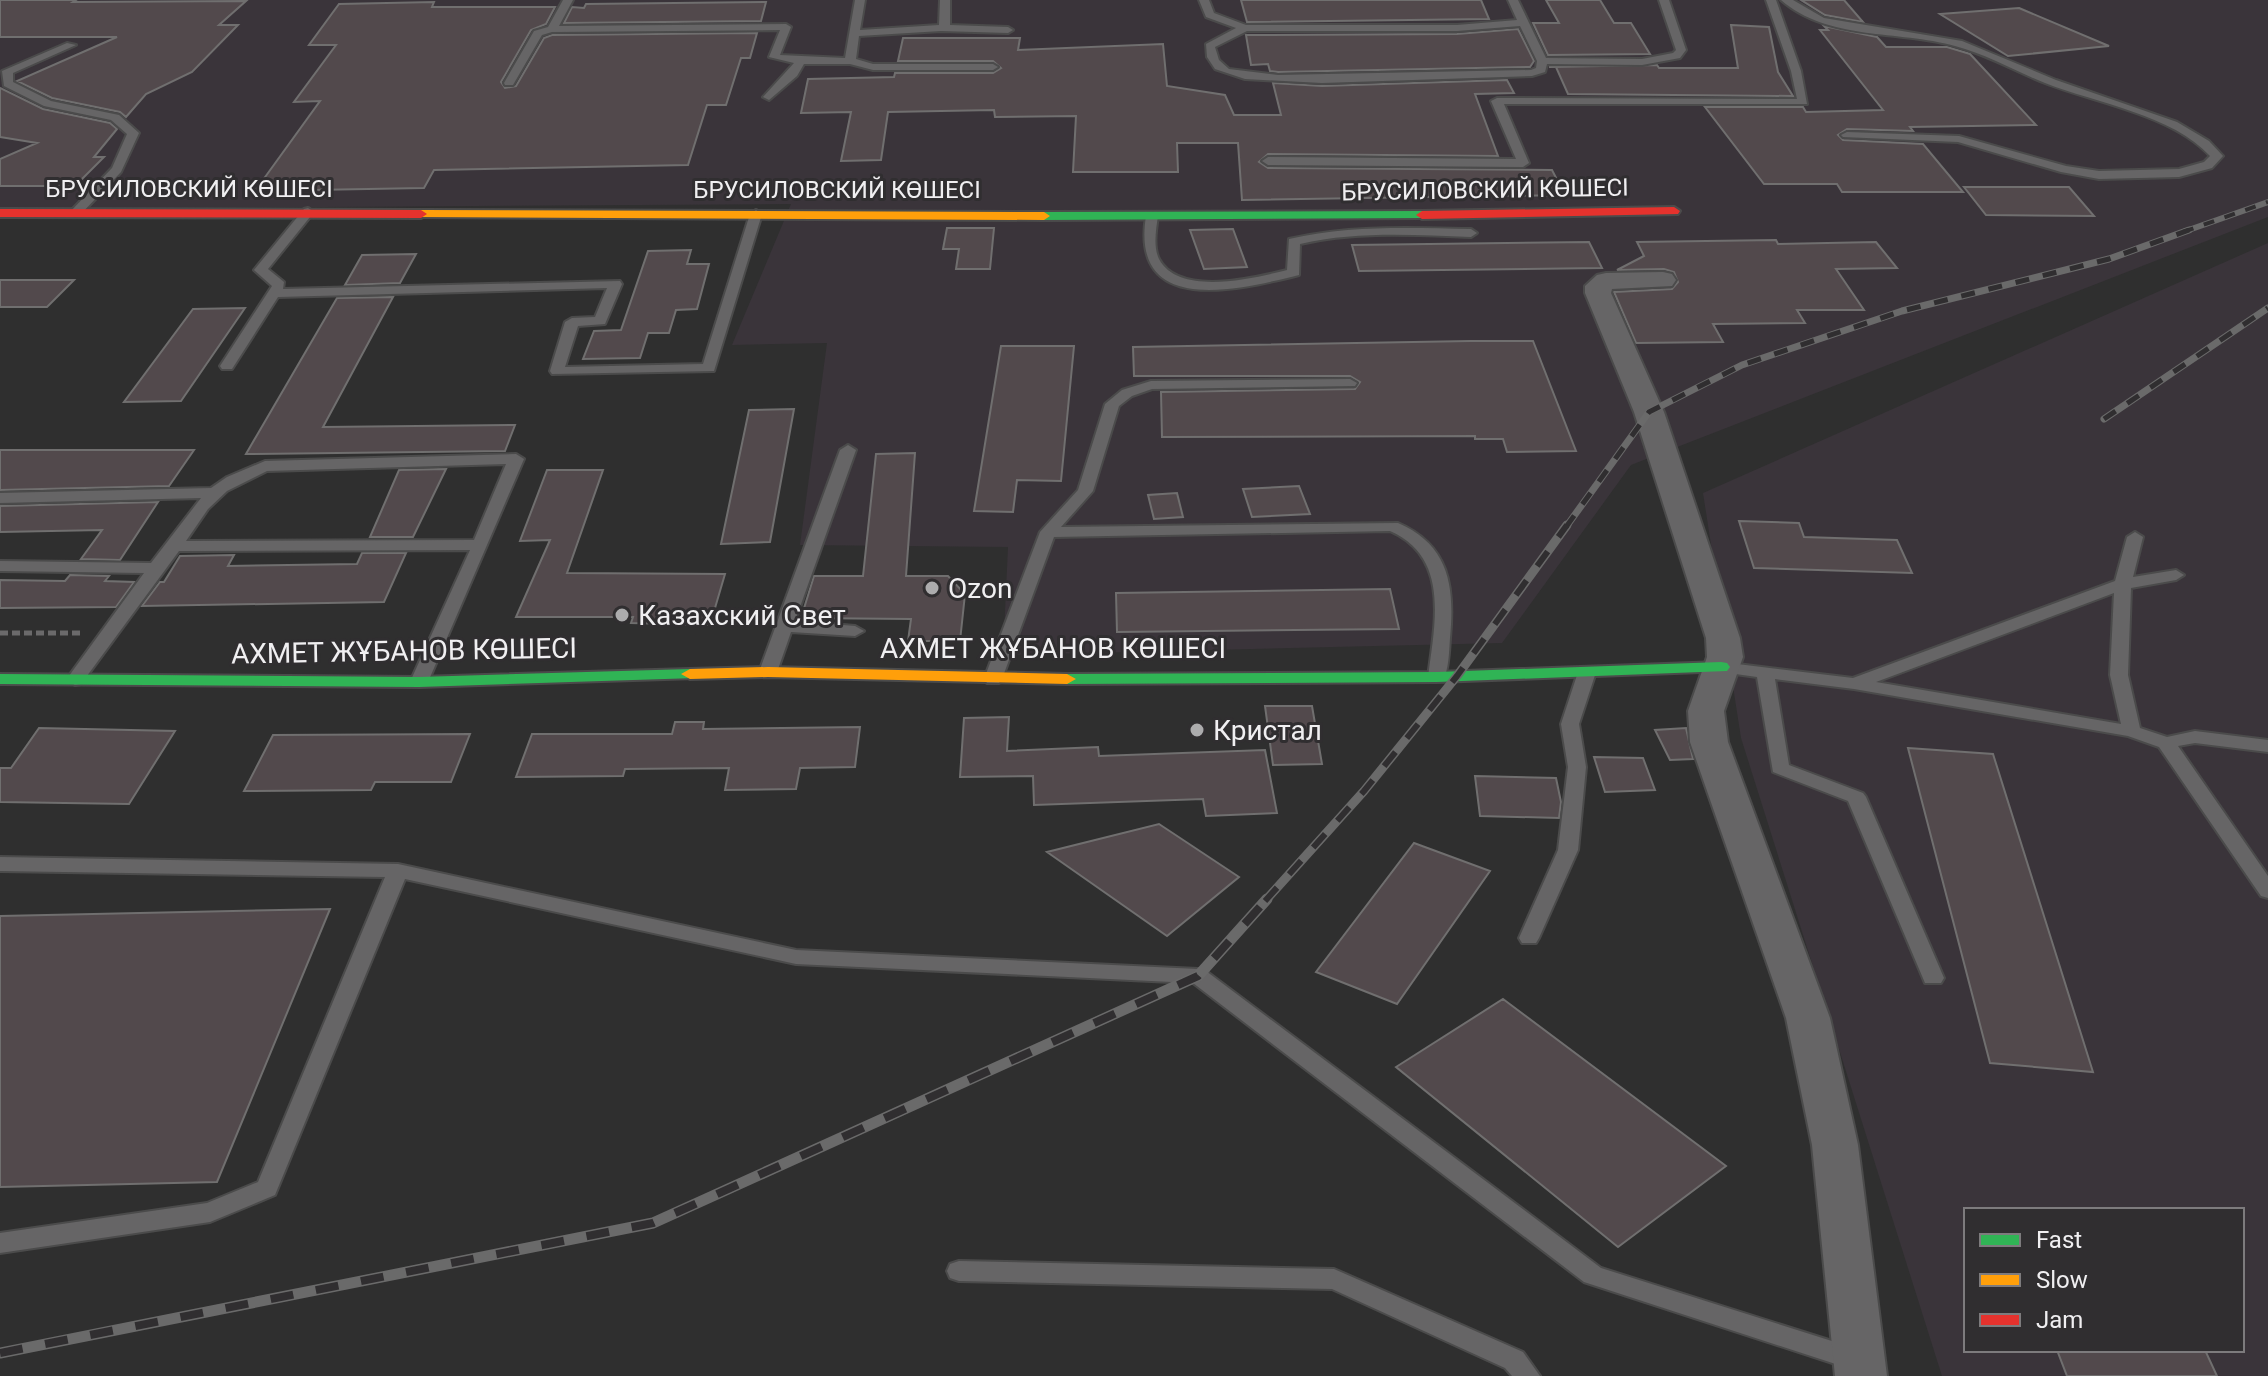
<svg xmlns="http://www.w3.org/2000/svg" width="2268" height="1376" font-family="Roboto,sans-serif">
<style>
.built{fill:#3a343a;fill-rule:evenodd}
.building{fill:#52494c;stroke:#706f6f;stroke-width:2}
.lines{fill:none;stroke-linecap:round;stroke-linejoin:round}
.lane-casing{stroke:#4b4b4b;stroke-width:4}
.street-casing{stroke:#4b4b4b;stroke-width:4}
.fast-casing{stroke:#4b4b4b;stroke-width:4}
.slow-casing{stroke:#4b4b4b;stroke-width:4}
.jam-casing{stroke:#4b4b4b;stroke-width:4}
.path{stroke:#6b6a6b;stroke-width:5;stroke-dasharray:8 4;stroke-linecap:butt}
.lane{fill:#666566;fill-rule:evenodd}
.street{fill:#666566;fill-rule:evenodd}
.fast{fill:#30b455;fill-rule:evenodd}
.slow{fill:#ff9f0a;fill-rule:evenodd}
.jam{fill:#e5322d;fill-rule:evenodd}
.rail-far3-casing{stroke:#6a6a6a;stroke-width:6}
.rail-far2-casing{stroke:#6a6a6a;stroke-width:7}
.rail-far1-casing{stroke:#6a6a6a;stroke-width:9}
.rail-casing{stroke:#6a6a6a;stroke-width:11}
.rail-far3{stroke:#302e30;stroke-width:4;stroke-dasharray:11;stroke-linecap:butt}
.rail-far2{stroke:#302e30;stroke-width:5;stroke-dasharray:14;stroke-linecap:butt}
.rail-far1{stroke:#302e30;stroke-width:6;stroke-dasharray:18;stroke-linecap:butt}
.rail{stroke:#302e30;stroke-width:8;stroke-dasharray:23;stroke-linecap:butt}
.poi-dot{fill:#acacad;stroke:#302e30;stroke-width:3}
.labels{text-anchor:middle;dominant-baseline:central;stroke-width:6;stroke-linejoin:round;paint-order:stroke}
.far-street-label{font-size:24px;fill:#f0eff1;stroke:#302e30}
.poi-label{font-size:28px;fill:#f0eff1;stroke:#302e30;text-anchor:start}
.street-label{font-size:28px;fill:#f0eff1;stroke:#302e30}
</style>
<rect width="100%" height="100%" fill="#2f2f2f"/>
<path class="built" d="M0 0H2268V217L1631 465 1502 643 1003 655 1008 547 800 545 827 343 732 345 791 204 0 209Z
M2268 243V1376H1942L1741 738 1703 493ZM1966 1210H2242V1350H1966Z"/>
<path class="building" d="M0 0H76L73 2 246 1 219 25H238L192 72 146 94 126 117 120 112 52 98 17 81 117 37H0Z
M1241 0H1481L1489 19 1247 22Z
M1546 0H1600L1614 23H1631L1650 54 1548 55 1533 23H1559Z
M1801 0H1844L1863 22 1825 15Z
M434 2 432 7H555L546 24 531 30 501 82 505 88 516 86 544 38 552 35 757 33 750 58H741L726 105H707L688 165 434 170 424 188 255 191 320 101 294 102 336 45H309L339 4Z
M766 2 761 21 564 23 572 7 584 8 586 4Z
M2019 8 2109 46 2008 56 1940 14Z
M1731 25 1769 27 1778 72 1793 96 1568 94 1556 67H1549L1657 65 1659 68H1738Z
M1824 26 1877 37 1886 47H1947L1970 54 2036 125 1910 127 1913 131 1847 129 1838 135 1843 140 1923 144 1963 192H1842L1837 184H1764L1705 107H1803L1806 112 1883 110 1820 30H1828Z
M1518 29 1534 61 1530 67 1278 72 1270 71 1268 64 1251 65 1246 35 1457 34Z
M903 38H1020L1018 50 1163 44 1167 86 1225 95 1234 115H1281L1273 83 1322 86 1507 80 1514 93 1475 94 1498 156 1268 154 1259 162 1268 168 1552 170 1565 195 1242 200 1238 143H1177L1178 172H1073L1076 116 995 117 994 110 888 112 881 160 841 161 851 112 801 113 808 79 894 77 895 73H993L1001 68 993 61H898Z
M0 88 43 109 110 123 117 129 94 157H104L75 186H0V159L37 143 0 137Z
M1964 187H2069L2094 216 1986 215Z
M947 228H994L990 269H956L959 249H943Z
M1233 229 1247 267 1204 269 1190 230Z
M1776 240 1778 244 1876 242 1897 268 1836 269 1864 310H1797L1805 323 1713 324 1723 342 1636 343 1614 292 1672 289 1678 282 1674 272 1664 269 1617 270 1644 256 1637 242Z
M1589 242 1602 268 1359 271 1352 245Z
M691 250 687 264H709L697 309 676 310 669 333H648L640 358 583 359 594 331 621 330 648 251Z
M416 254 400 283 345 285 362 255Z
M0 280H74L47 307H0Z
M393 297 323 427 515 425 505 451 246 454 337 298Z
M245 308 181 401 124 402 193 309Z
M1470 341H1533L1576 451 1507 452 1503 439H1475V436L1162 437 1161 392 1355 389 1360 382 1350 376H1134L1133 347Z
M1001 346H1074L1061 481 1017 480 1013 512 974 511Z
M794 409 770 542 721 544 749 410Z
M0 450H194L169 486 0 490Z
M915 453 906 576H948L965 594 960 641H908L911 619 801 618 814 576H863L876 454Z
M446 469 413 537H370L399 470Z
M547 470H603L567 573 725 574 710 625 631 623 633 617H516L550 540 520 541Z
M1299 486 1310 514 1252 517 1243 489Z
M1177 493 1183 517 1154 519 1148 495Z
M158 502 120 560 81 559 102 530 0 532V506Z
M1739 521 1799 523 1804 537 1897 540 1912 573 1754 568Z
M362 553H406L384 602 142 606 160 582H164L180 556 234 555 228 566 357 564Z
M70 575 109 576 105 581 134 582 116 607 0 608V580L65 581Z
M1390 589 1399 629 1117 632 1116 593Z
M1265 706H1312L1322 764 1273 765Z
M1009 717 1007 751 1098 747 1099 756 1265 750 1277 813 1206 816 1203 799 1034 805 1033 776 960 777 964 718Z
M675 722H704L703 729 860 727 855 767 800 768 796 789 725 790 729 768 625 769 623 776 516 777 532 734H672Z
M39 728 175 731 129 804 0 802V768H11Z
M1686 728 1693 759 1670 760 1655 730Z
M470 734 451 782H375L371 790 244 791 273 735Z
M1908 748 1993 754 2093 1072 1990 1063Z
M1594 757 1643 758 1655 790 1605 792Z
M1475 776 1556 778 1561 802 1559 818 1480 816Z
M1159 824 1239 877 1167 936 1047 852Z
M1414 843 1490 871 1397 1004 1316 972Z
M330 909 217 1182 0 1187V916Z
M1503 999 1726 1166 1618 1247 1396 1067Z
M2057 1350H2205L2217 1376H2067Z"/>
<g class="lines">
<defs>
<path id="lane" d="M563 0H573L559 26 786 24 791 27 780 55 845 58 855 0H865L860 30 939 25 940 0H950V25L1008 27 1013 30 1008 33 941 31 859 36 856 59 873 64H993L998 67 993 70H873L850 64H804L797 76 769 100 763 97 794 63 769 57 780 30 552 32 542 35 513 85H505L504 83 534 31 548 27Z
M1199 0H1209L1214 13 1246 25H1457L1517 20 1508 0H1518L1546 58 1642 59 1673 53 1676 50 1659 0H1669L1686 50 1680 58 1642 65 1547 64 1545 72 1532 76 1322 83 1245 79 1215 69 1207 57 1206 44 1236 28 1206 17ZM1520 26 1537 61 1536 68 1531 70 1278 75 1229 69 1219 60 1215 47 1247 31H1457Z
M1766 0H1776L1801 71 1807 104H1504L1529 163 1523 167 1268 165 1262 161 1268 157 1516 159 1491 101 1497 98 1797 99 1791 71Z
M1781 0H1793L1824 18 1962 41 2056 80 2177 122 2209 141 2223 156 2212 168 2179 177 2099 179 2061 172 1958 142 1843 137 1841 135 1847 132 1959 136 2066 166 2099 171 2179 169 2204 162 2210 156C2173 115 2096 103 2045 83 2015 71 1986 54 1955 46 1898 30 1828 41 1781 0Z
M67 43 76 45 13 73V82L51 101 119 115 139 133 121 172 79 216 75 217 69 213 112 168 127 134 111 120 44 106 4 86 2 71Z
M308 208 314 212 268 269 284 282 283 289 620 281 622 284 605 324 578 326 565 367 703 364 750 214 756 210 762 214 714 371 552 374 550 371 565 322 572 318 595 317 607 288 278 297 232 369H222L220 366 272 286 254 270 304 209Z
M1152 212 1158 216C1156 229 1153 247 1159 259 1179 297 1255 278 1287 270L1289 239C1350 225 1410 228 1471 229L1477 233 1471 237C1414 235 1356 231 1300 244L1299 275C1238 290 1130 317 1146 216Z
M1350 379 1357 383 1355 386 1152 389 1132 396 1119 406 1093 491 1061 527 1398 523C1449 545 1455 586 1450 638 1449 651 1449 669 1443 681H1431L1428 677C1435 623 1450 557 1390 531L1054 537 1002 679 999 683H987L984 679 1040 532 1078 490 1105 404 1122 390 1151 381Z
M848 445 856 450 795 621 855 626 864 631 855 636 791 632 777 672 768 677 762 676 759 672 840 450Z
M516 454 524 459 428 682 419 687 410 682 470 550 179 551 81 684 75 685 66 680 144 573 0 571V561L151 563 201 498 0 503V493L211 488 227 477 265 461ZM506 464 474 540 186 541 208 509 227 491 267 471Z
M2135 532 2143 537 2133 577 2176 570 2184 575 2176 580 2131 588 2128 675 2140 728 2167 737 2195 731 2268 740V752L2195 743 2178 746 2268 876V898L2261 896 2159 747 2128 736 1854 689 1775 679 1789 765 1863 793 1866 797 1944 978 1941 983H1925L1848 801 1773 772 1757 677 1721 672 1712 667 1721 662 1853 678 2115 581 2127 537ZM2114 593 2110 675 2121 724 1876 682Z
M1587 667 1596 672 1579 724 1586 767 1578 850 1539 938 1536 943H1522L1519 938 1558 850 1568 767 1561 724 1578 672Z
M0 857 398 864 796 950 1198 969 1206 971 1601 1268 1854 1348 1863 1351 1867 1359 1863 1367 1854 1370 1584 1282 1193 983 796 964 405 879 275 1195 210 1222 0 1253V1233L207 1203 258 1182 385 877 0 871Z
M959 1261 1334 1269 1523 1352 1540 1376H1512L1505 1368 1332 1289 959 1281 950 1278 947 1271 950 1264Z"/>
<path id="street" d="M1663 272 1672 274 1676 280 1672 286 1612 289 1611 293 1664 412 1740 638 1743 657 1724 711 1728 742 1830 1018 1858 1145 1887 1376H1835L1812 1145 1786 1018 1690 742 1688 711 1707 657 1706 638 1634 412 1585 293V286L1597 275 1606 273Z"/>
<path id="fast" d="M1422 211 1428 215 1426 218 1044 220 1038 216 1044 212Z
M1721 662 1727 663 1730 667 1727 671 1437 682 1067 684 1058 679 1067 674 1437 672Z
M690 669 696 670 699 674 696 678 419 687 0 684V674L419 677Z"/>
<path id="slow" d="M421 210 1044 212 1050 216 1044 220 417 217 415 214Z
M768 667 1067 674 1076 679 1067 684 768 677 690 679 681 674 690 669Z"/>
<path id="jam" d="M1674 207 1680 211 1678 214 1422 219 1416 215 1422 211Z
M0 209 421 210 427 214 421 218 0 217Z"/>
</defs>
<use href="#lane" class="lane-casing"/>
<use href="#street" class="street-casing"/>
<use href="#fast" class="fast-casing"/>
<use href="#slow" class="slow-casing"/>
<use href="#jam" class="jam-casing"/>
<path class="path" d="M0 633H80"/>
<use href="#lane" class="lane"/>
<use href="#street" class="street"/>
<use href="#fast" class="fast"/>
<use href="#slow" class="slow"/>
<use href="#jam" class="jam"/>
<defs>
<path id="rail-far3" d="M2183 232 2268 202"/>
<path id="rail-far2" d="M2104 419 2268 308
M1566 527 1649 412 1742 365 1902 311 2109 259 2189 230"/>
<path id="rail-far1" d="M1265 901 1364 791 1457 676 1567 525"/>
<path id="rail" d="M0 1353 653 1223 1198 976 1267 899"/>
</defs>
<use href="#rail-far3" class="rail-far3-casing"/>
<use href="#rail-far2" class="rail-far2-casing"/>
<use href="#rail-far1" class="rail-far1-casing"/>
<use href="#rail" class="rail-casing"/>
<use href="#rail-far3" class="rail-far3"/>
<use href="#rail-far2" class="rail-far2"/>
<use href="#rail-far1" class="rail-far1"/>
<use href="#rail" class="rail"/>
</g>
<g class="poi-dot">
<circle cx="932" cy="588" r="8"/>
<circle cx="622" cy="615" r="8"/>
<circle cx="1197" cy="730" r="8"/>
</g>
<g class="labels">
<g class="far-street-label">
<text x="189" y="189">БРУСИЛОВСКИЙ КӨШЕСІ</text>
<text x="837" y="190">БРУСИЛОВСКИЙ КӨШЕСІ</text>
<text transform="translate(1485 190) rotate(-1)">БРУСИЛОВСКИЙ КӨШЕСІ</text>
</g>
<g class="poi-label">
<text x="948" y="588">Ozon</text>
<text x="638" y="615">Казахский Свет</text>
<text x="1213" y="730">Кристал</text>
</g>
<g class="street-label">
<text x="1053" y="648">АХМЕТ ЖҰБАНОВ КӨШЕСІ</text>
<text transform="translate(404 651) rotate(-1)">АХМЕТ ЖҰБАНОВ КӨШЕСІ</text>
</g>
</g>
<rect x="1964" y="1208" width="280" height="144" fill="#302e30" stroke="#7d7b7d" stroke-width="2"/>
<rect x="1980" y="1234" width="40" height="12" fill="#30b455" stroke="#7d7b7d" stroke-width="2"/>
<text x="2036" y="1248" font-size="24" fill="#f0eff1">Fast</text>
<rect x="1980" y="1274" width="40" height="12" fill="#ff9f0a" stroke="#7d7b7d" stroke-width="2"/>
<text x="2036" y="1288" font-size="24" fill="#f0eff1">Slow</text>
<rect x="1980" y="1314" width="40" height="12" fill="#e5322d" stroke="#7d7b7d" stroke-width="2"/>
<text x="2036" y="1328" font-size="24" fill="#f0eff1">Jam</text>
</svg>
